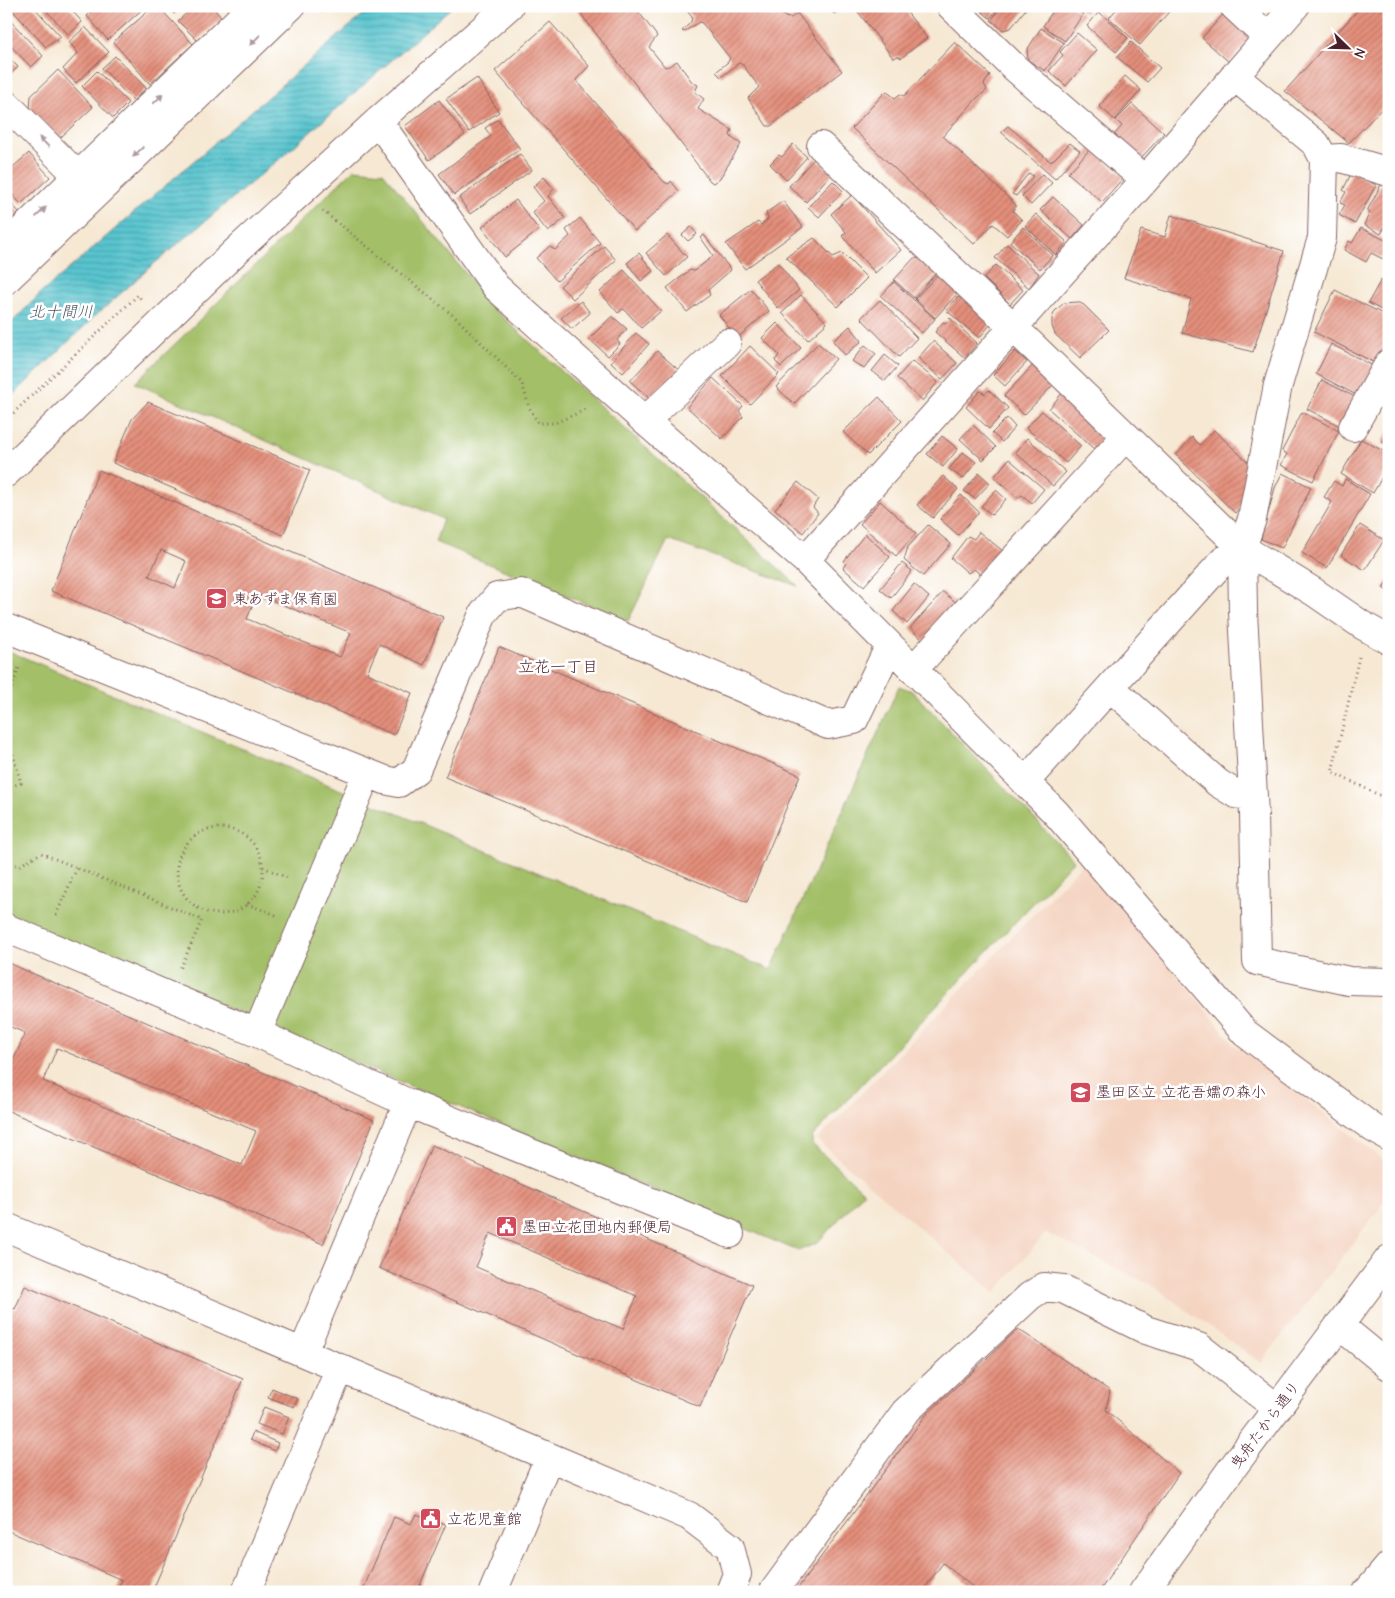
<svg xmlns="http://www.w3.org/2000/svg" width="1395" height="1598" font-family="'Comic Neue','Klee One',sans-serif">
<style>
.built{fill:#f4d3c0}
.green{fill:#a3bf67;stroke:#766f49}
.water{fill:url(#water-rules);stroke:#51727d}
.building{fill:url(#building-hatch);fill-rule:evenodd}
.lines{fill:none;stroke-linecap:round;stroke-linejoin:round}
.minor-casing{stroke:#866566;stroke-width:30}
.path{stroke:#866566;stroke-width:3;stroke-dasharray:1 4;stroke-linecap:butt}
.minor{stroke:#fff;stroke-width:28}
.oneway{fill:#ae9aa0}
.labels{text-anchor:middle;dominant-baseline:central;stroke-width:5;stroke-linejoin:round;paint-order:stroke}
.poi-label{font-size:15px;fill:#4a1f2b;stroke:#fff;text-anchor:start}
.street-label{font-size:15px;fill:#4a1f2b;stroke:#fff}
.water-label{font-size:16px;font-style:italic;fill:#4f5964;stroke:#fff}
.neighbourhood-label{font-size:16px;fill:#4a1f2b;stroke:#fff}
</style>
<defs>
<pattern id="water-rules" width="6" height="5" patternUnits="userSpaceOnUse" patternTransform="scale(1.25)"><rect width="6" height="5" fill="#58c5cf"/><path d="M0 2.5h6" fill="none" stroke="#4b9fa8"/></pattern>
<pattern id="building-hatch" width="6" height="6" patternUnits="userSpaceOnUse" patternTransform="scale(1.25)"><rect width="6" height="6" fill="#e48f7b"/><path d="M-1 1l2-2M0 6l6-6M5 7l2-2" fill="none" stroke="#bb7465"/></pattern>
</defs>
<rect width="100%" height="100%" fill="#fff"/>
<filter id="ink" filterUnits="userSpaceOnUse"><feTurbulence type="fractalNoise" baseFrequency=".02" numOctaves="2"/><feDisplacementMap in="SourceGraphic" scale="10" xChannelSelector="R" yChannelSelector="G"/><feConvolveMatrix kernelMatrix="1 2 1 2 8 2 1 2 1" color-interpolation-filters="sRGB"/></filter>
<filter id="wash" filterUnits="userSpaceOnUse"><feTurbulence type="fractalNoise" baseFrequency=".0096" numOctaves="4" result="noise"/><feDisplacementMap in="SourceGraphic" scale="20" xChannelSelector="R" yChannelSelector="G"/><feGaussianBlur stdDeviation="1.12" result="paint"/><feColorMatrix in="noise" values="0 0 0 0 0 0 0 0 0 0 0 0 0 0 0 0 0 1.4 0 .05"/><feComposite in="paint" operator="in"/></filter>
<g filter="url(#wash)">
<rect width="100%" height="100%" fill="#f6e8d3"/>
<path class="built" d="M1085 861 1234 1044 1389 1164V1196L1261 1363 1154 1287 1046 1233 995 1293 817 1140Z"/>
<path class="green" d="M354 169 383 172 497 312 798 586 668 540 628 621 435 542 443 519 135 383Z
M6 650 771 970 899 686 912 691 1074 860 812 1137V1144L864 1192 817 1243 798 1251 6 914Z"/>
<path class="water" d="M373 6H453L282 157 155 263 93 318 6 402V328L41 293Z"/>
<g id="blocks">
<path class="building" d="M17 6H33L61 37 46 47 13 11Z
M42 6H68L82 22 69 35Z
M97 6H146L108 40 87 16Z
M154 6H158L193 44 150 84 113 42Z
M167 6H182L174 14Z
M194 6H218L215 10 222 18 197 40 178 21Z
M581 6H634L657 36 649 47 665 67 669 66 677 61 692 82 698 85 695 92 704 99 698 109 732 130 730 135 732 138 741 144 720 178 713 183 710 181 577 9Z
M683 6H777L785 17 791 18 797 13 842 71 771 126H767L748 98 759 87 743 65 739 63 721 77 716 72 728 62 730 58 702 23 699 22 684 32 682 31 691 22 692 17Z
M827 6H843L834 14Z
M860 6H902L927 38 901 58 898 56 893 58 856 9Z
M975 6H1000L990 18Z
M1002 6H1028L1011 28 1003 30 991 20Z
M1056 6H1071L1083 14 1065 41 1043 26Z
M1074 6H1090L1085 13Z
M1097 6H1109L1105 12Z
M1119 6H1174L1140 45 1109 18Z
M1361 6H1389V101L1349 143 1285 91Z
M1227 10 1254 34 1229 62 1202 38Z
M1099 12 1128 38 1116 52 1087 26Z
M6 16 43 56 31 67 6 41Z
M550 22 589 66 576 80 664 182 669 184 671 181 679 191 635 231 495 71Z
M85 27 109 52 76 83 63 69 78 53 69 42Z
M1041 28 1064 43 1045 71 1028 60 1027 50Z
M1077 33 1097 50 1066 86 1049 71 1063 55 1060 52Z
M955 42 990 75 984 84 987 90 978 97 943 136 1016 205 1013 211 1022 220 1007 236 993 224 974 244 852 128 886 91 895 98 900 94 904 96Z
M1131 42 1160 68 1147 82 1117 57Z
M6 55 18 67 6 79Z
M115 56 146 88 133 101 102 68Z
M58 70 93 107 60 138 30 109 31 96Z
M97 71 128 103 113 118 82 86Z
M1125 76 1141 90 1115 120 1099 106Z
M477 78 499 112 469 132 446 99Z
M439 100 465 135 429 160 405 126Z
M1132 104 1164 133 1139 160 1113 136 1122 126 1116 120Z
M498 119 520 149 454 195 439 174 491 136 485 128Z
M1008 126 1051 162 1070 143 1080 151 1055 179 1001 132Z
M793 144 807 157 786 180 770 164 779 155 782 157Z
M1091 148 1124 177 1102 202 1068 173Z
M29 153 50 177 21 204 6 188V173Z
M520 154 532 170 470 214 459 198Z
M815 158 832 173 806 202 789 186Z
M1352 172 1376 185 1355 224 1339 215 1345 205 1340 203 1346 192 1343 190Z
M1029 173 1033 176 1016 196 1012 194Z
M1042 174 1052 183 1031 205 1022 196Z
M544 177 554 189 548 196 565 218 548 232 532 212 544 201 533 187Z
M833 181 843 191 819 217 808 207Z
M1382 183 1389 187V219L1381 234 1364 225 1370 212 1367 211Z
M852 195 901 250 875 273 842 236 846 232 831 214Z
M6 197 19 212 6 224Z
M1053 197 1084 225 1072 239 1040 210Z
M516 200 539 230 505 257 482 227Z
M783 201 803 227 745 269 726 244 758 222 761 225 768 219 766 213Z
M1036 214 1067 242 1056 255 1025 226Z
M1171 215 1284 251 1253 352 1182 333 1191 299 1124 278 1141 230 1165 237Z
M580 218 600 243 557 281 536 258 550 246 555 250 570 236 566 230Z
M691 227 697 234 688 241 682 235Z
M1023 227 1053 255 1040 269 1010 242Z
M1361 228 1389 242V248L1383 259 1371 253 1366 262 1344 250 1349 241 1352 243Z
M667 235 687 257 666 276 646 253Z
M704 235 731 270 708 290 710 295 687 312 667 288 690 270 694 271 712 257 713 255 701 238Z
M814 238 833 257 842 253 867 278 838 307 786 257Z
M1007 244 1039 274 1029 288 995 258Z
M604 246 616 260 573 299 560 286Z
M639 253 653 271 641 281 627 263Z
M914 258 924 259 938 271 914 298 894 280Z
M1389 262V281L1384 278 1387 271 1384 270Z
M778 263 799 290 778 308 755 280Z
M996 265 1023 290 1010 304 984 278Z
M624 270 661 311 641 328 625 310 623 309 618 313 600 292Z
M939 273 959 292 935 318 915 299Z
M1381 280 1389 284V314L1368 303Z
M894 282 935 319 922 333 881 296Z
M751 289 769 311 737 338 719 315Z
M1335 290 1389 317V342L1377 364 1314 332Z
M801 295 827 323 808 340 782 313Z
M958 297 961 299 964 297 991 324 979 338 946 310Z
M880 300 917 338 899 357 861 318Z
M581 301 590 313 572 329 561 318Z
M1078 302 1084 305 1109 330 1080 358 1055 334 1052 326V318L1055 311 1064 303Z
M612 316 627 329 617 340 620 344 608 356 589 339Z
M950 318 977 343 965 358 935 332 943 322 945 323Z
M777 323 801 348 781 367 775 361 779 355 762 338Z
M850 326 862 341 845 355 833 341Z
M636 333 649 344 623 373 611 362Z
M933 341 957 363 942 379 918 358Z
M818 343 836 359 794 404 776 387Z
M1331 344 1377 368 1362 398 1316 374Z
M865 345 876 354 864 369 852 361Z
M750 346 779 374 750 404 722 376Z
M657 351 682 373 671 385 666 381 649 398 630 381Z
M1015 351 1027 362 1005 386 993 375Z
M885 355 898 366 885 381 872 371Z
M912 361 938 382 922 401 897 378Z
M1034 364 1054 384 1024 415 1004 396Z
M713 378 743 406 739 411 743 417 722 439 687 407Z
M1322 380 1359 399 1344 428 1307 409Z
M989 390 1008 408 989 429 966 407 980 391 985 394Z
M1062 393 1108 435 1094 449 1049 409Z
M879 397 902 421 868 455 843 432Z
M148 402 310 470 283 535 113 463 132 419Z
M1042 411 1081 446 1066 463 1026 428Z
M1302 412 1339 431 1313 481 1281 465 1287 454 1282 451Z
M1007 418 1015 427 1002 442 992 433Z
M973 425 996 447 983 460 960 439Z
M1214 430 1251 465 1241 506 1235 513 1176 455 1192 437 1200 445Z
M1389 430V446L1382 442Z
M942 436 958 449 943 467 927 454Z
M1027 438 1066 472 1053 486 1015 452Z
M1361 439 1389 454V465L1373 493 1341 474Z
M963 452 976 462 963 479 949 469Z
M1009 459 1044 489 1032 503 1022 495 1018 498 994 477Z
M99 470 443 617 424 665 379 644 367 673 412 693 394 735 51 591ZM161 550 186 561 175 588 149 576ZM257 594 351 633 340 657 247 619Z
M979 473 990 483 975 499 964 491Z
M1282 473 1311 487 1282 548 1261 539 1275 488Z
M943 476 958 489 933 518 917 505Z
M1345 479 1370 494 1327 568 1302 553 1332 502 1324 497 1334 481 1342 486Z
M798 482 818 499 813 507 818 513 803 533 775 509Z
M996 490 1006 499 992 515 981 506Z
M961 495 979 512 958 535 940 519Z
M880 501 916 533 896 556 860 524Z
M928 525 951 544 923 576 904 560 908 547Z
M1360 525 1384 540 1365 570 1341 555Z
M979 532 1003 551 981 575 974 569 968 573 951 558 968 536 974 539Z
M865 534 890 557 864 586 843 568 846 563 844 561Z
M902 563 912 571 891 598 880 589Z
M1389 578V592L1383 588Z
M914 584 929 597 907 624 893 611Z
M943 592 958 604 924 641 910 628Z
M499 647 800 775 747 902 445 777Z
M6 962 374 1120 323 1244 6 1110V1063L11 1066 25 1033 6 1025ZM57 1048 256 1131 242 1165 43 1081Z
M432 1145 752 1285 700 1407 379 1268ZM490 1233 637 1296 623 1329 476 1267Z
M25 1286 243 1379 152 1592 144 1589 143 1592H119L117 1591 122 1580 6 1530V1306L15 1309Z
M1018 1329 1110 1391 1106 1410 1179 1473 1099 1592H979L943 1563 922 1592H795L926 1415Z
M272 1388 298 1399 294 1407 268 1397Z
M264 1407 289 1417 282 1434 257 1424Z
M253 1432 278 1443 275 1451 250 1440Z
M416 1514 446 1524 417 1592H362L394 1517 411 1524Z"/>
</g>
</g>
<g filter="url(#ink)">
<use href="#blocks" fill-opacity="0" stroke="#866566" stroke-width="1"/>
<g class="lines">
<defs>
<path id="minor" d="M951 6 1015 68 1145 180
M1234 6 1267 37
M1234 76 1316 144 1324 159 1322 238 1278 385 1252 519 1242 548 1243 612 1254 815 1257 961 1349 981 1389 982
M6 104 78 176
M378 121 496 287 645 421 805 560 1056 813 1245 1033 1373 1128 1389 1137
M821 146 1014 328 1242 548 1314 592 1362 625 1389 640
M1324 159 1341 158 1389 172
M6 246 253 6
M6 280 291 6
M645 421 727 343
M1353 427 1389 363
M6 473 235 252 378 121 509 6
M805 560 1145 180 1295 6
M6 628 385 780 399 783 416 770 483 614 497 597 521 593 828 725 854 720 889 647
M913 670 1126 436
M1111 688 1218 783 1236 794 1253 798
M1025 782 1223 561 1242 548
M6 928 257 1033 408 1103 730 1234
M257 1033 367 773
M6 1227 689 1516 730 1547 737 1574 730 1592
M1339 1325 1389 1366
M303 1352 408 1103
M246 1592 340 1368
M493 1592 549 1457
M773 1592 905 1412 1030 1296 1044 1287 1063 1289 1146 1330 1199 1347 1277 1408
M1143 1592 1230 1471 1389 1259
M1367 1592 1389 1566"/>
</defs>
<use href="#minor" class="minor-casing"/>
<path class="path" d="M321 12 328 6
M323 211 455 317 522 383 529 407 538 423H555L587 409
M6 420 138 295 142 301
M1359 657 1332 772 1389 800
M6 702 20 665
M6 730 21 783 6 788
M177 871a43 43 0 1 1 86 0a43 43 0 1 1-86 0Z
M6 861 19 866 41 853 202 920 180 969
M263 867 290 879
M247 904 276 915
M56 915 77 868"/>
<use href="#minor" class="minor"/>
</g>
<defs><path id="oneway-solid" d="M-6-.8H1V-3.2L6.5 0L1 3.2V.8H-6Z" transform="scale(1.25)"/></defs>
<g class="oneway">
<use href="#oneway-solid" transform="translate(255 40) rotate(136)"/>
<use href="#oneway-solid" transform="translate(158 99) rotate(-44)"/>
<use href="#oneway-solid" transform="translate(44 142) rotate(-135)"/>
<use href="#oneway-solid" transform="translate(138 152) rotate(136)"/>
<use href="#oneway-solid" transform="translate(41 212) rotate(-44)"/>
</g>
</g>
<defs>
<symbol id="school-square" viewBox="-11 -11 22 22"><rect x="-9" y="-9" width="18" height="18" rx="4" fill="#d1495b" stroke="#fff"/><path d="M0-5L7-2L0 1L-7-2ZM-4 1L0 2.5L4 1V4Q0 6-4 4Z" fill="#fff"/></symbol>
<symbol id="civic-square" viewBox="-11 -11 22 22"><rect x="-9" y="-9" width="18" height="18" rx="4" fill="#d1495b" stroke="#fff"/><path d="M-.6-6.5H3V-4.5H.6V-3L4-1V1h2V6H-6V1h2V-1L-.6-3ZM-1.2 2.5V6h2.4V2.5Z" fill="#fff"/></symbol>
</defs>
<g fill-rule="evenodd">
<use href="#school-square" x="204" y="586" width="25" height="25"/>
<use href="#school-square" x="1068" y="1080" width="25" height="25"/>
<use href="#civic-square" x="494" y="1214" width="25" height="25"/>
<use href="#civic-square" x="418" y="1506" width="25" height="25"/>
</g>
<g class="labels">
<g class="poi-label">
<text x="233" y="599">東あずま保育園</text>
<text x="1096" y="1092">墨田区立 立花吾嬬の森小</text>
<text x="522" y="1227">墨田立花団地内郵便局</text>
<text x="447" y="1519">立花児童館</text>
</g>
<g class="street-label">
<text transform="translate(1265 1425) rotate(-53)">曳舟たから通り</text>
</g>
<g class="water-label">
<text x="61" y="312">北十間川</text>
</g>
<g class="neighbourhood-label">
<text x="558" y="667">立花一丁目</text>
</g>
</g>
<rect width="1395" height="1598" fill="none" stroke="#fff" stroke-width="25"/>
<g transform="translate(1348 48) rotate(113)" stroke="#ffffff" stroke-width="4" paint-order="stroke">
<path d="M0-4L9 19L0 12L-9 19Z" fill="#4a1f2b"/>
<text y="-8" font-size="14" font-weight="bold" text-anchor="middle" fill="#4a1f2b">N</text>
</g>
</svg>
